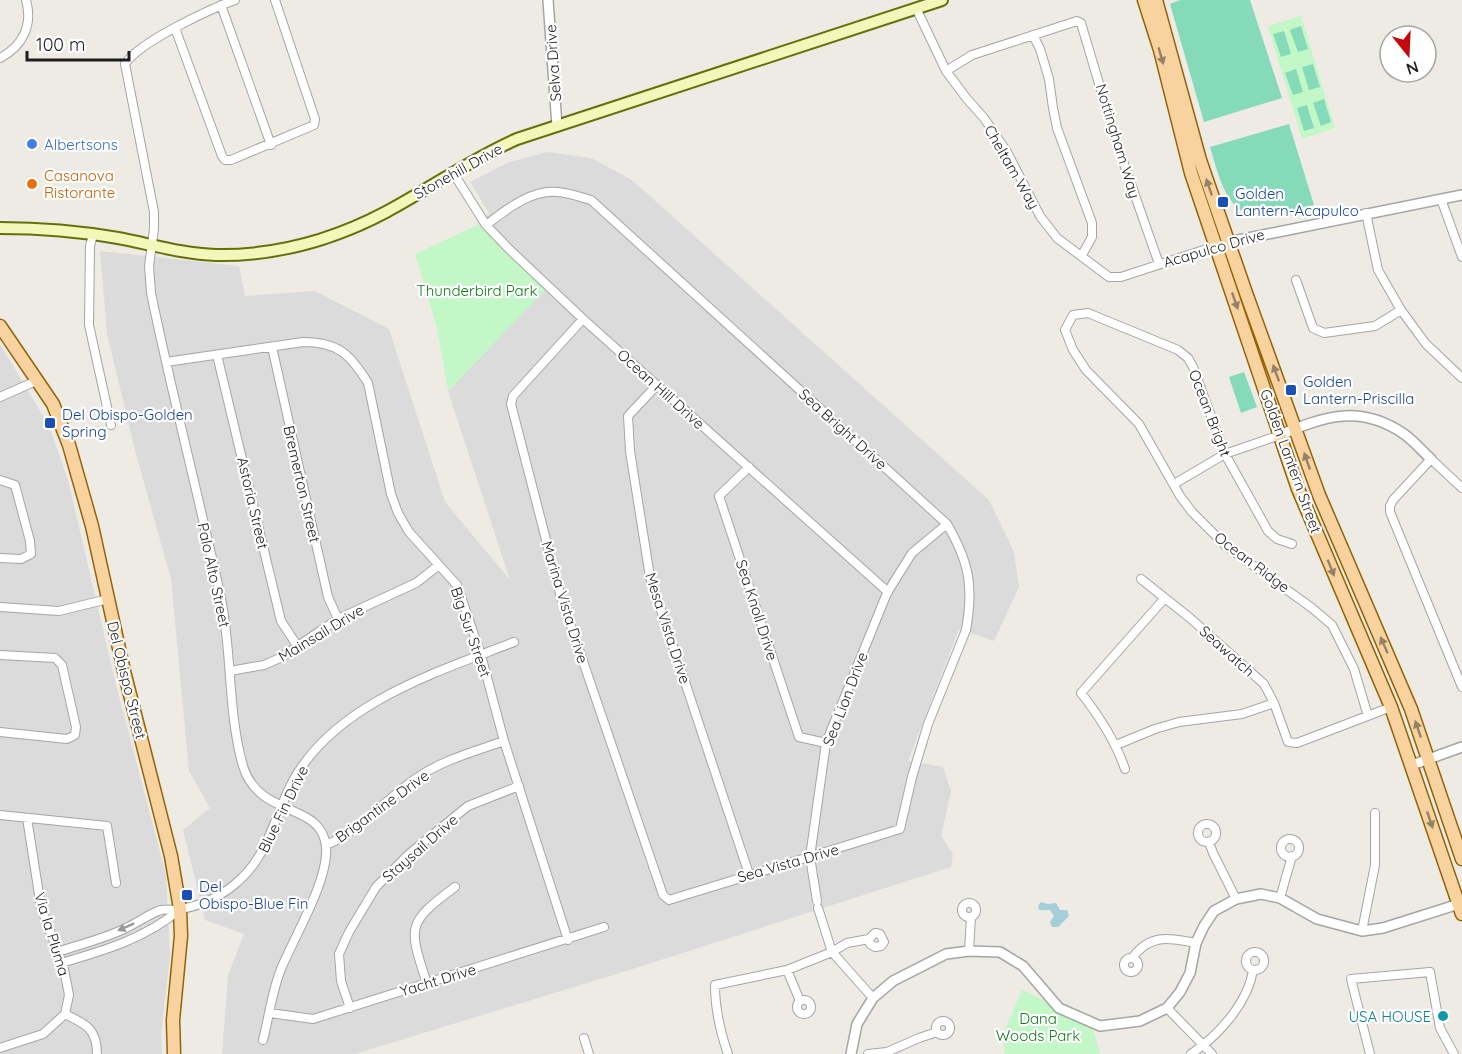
<svg xmlns="http://www.w3.org/2000/svg" width="1462" height="1054" font-family="Quicksand,sans-serif">
<style>
.residential{fill:#dcdbdb}
.park{fill:#c3f7c7}
.pitch{fill:#85daba}
.water{fill:#a6ceda}
.lines{fill:none;stroke-linecap:round;stroke-linejoin:round}
.minor-casing{stroke:#a5a5a5;stroke-width:10}
.tertiary-casing{stroke:#a5a5a5;stroke-width:12}
.secondary-casing{stroke:#647009;stroke-width:14}
.primary-casing{stroke:#916406;stroke-width:15}
.minor{stroke:#fff;stroke-width:8}
.tertiary{stroke:#fff;stroke-width:9}
.secondary{stroke:#f3f7ba;stroke-width:10}
.primary{stroke:#f8d3a0;stroke-width:12}
.oneway{fill:#968266}
.oneway2{fill:#9a9a9a}
.shop-dot{fill:#3f7fe0;stroke:#fff;stroke-width:2}
.food-dot{fill:#e8710a;stroke:#fff;stroke-width:2}
.transit-dot{fill:#1a4fb4;stroke:#fff;stroke-width:2}
.culture-dot{fill:#0f9aa8;stroke:#fff;stroke-width:2}
.labels{text-anchor:middle;dominant-baseline:central;stroke-width:4.5;stroke-linejoin:round;paint-order:stroke}
.street-label{font-size:15px;fill:#1e1e1e;stroke:#fff}
.shop-label{font-size:15px;fill:#366cbe;stroke:#fff;text-anchor:start}
.food-label{font-size:15px;fill:#c56008;stroke:#fff;text-anchor:start}
.transit-label{font-size:15px;fill:#164399;stroke:#fff;text-anchor:start}
.park-label{font-size:15px;fill:#107819;stroke:#fff}
.culture-label{font-size:15px;fill:#0d838f;stroke:#fff;text-anchor:end}
</style>
<rect width="100%" height="100%" fill="#eeebe4"/>
<path class="residential" d="M547 152 591 158 632 180 989 500 1014 552 1019 587 994 641 959 629 908 761 943 767 951 791 941 836 953 854 951 867 639 967 355 1054H222L228 975 244 934 205 920 183 830 210 808 189 771 171 579 136 454 107 334 100 251 239 266 245 296 315 291 389 329 445 502 510 580 448 391 545 289 480 224 489 213 470 182 507 163Z
M0 344 49 426 68 480 115 681 166 875 170 956 161 1034 162 1054H0Z"/>
<path class="park" d="M1301 16 1335 128 1302 139 1268 26Z
M480 224 546 289 448 391 437 328 415 254Z
M1022 990 1091 1022 1100 1054H1005L1003 1034Z"/>
<path class="pitch" d="M1180 0H1250L1282 98 1204 122 1170 4Z
M1301 26 1308 49 1298 52 1290 30Z
M1284 31 1291 54 1281 57 1273 34Z
M1313 64 1320 87 1309 90 1302 67Z
M1296 69 1303 92 1293 95 1285 73Z
M1324 99 1331 122 1321 126 1313 103Z
M1307 105 1314 128 1304 131 1297 108Z
M1289 124 1314 205C1296 208 1276 215 1258 215 1226 216 1217 169 1210 147Z
M1244 372 1257 407 1241 413 1229 377Z"/>
<path class="water" d="M1041 902 1048 904 1056 903 1060 910H1067L1069 916 1058 927H1052L1050 922 1054 916 1050 910H1039L1038 906Z"/>
<g class="lines">
<defs>
<path id="minor" d="M235 0C210 9 139 42 125 64L154 212V229L149 266 151 293C166 366 184 438 201 511 208 542 216 573 222 604 232 657 228 714 243 766 259 819 322 801 326 847 329 880 294 937 281 969 272 991 269 1017 263 1040
M221 5 271 145
M916 8 946 71 967 99 984 118 1007 152 1040 216 1057 238 1109 277H1121L1219 245
M175 28 222 156 225 160H231L314 125 315 119 275 0
M1033 35 1040 49 1049 79 1053 108 1057 128 1092 223V237L1082 255
M0 58C23 46 33 25 26 0
M946 71 972 55 1077 21 1081 23 1117 144 1159 264
M452 171 486 225 510 250 583 319 888 592
M1441 199 1462 257
M1366 213 1378 270 1401 310 1426 344 1462 378
M486 225C506 210 531 189 558 192 569 193 580 197 591 200L947 524C969 562 974 586 966 630L928 724 912 777 900 829 669 900 663 895 560 594 511 404 513 396 583 319
M93 235 90 246 89 325 111 425
M1296 280 1313 328 1324 333 1375 326 1401 310
M272 347 328 597 338 619
M217 355 281 621 298 647
M166 362 303 342C338 342 350 354 368 383L391 494 398 513 409 532 457 585 481 655 504 741 568 940
M657 385 628 416 630 451 650 577 749 874
M0 397 36 381
M749 467 719 496 799 737 826 743
M0 480 15 485 30 541 31 554 21 559 0 558
M1174 484 1225 454 1280 435
M1462 488 1431 459 1393 500 1390 506V512L1462 687
M1292 544 1277 539 1268 531 1225 454 1193 367 1188 358 1178 350 1088 313 1073 315 1065 330 1073 350 1086 370 1139 424 1180 496 1192 512 1226 546 1312 608 1332 625 1354 669 1368 716
M1141 579 1190 618 1264 684 1274 703 1288 742 1297 743 1391 707
M0 607 59 611 108 599
M0 655 55 658 62 665 76 727 75 735 67 739 0 732
M230 671 264 665 280 658 338 619 416 583 439 565
M1116 745 1155 729 1179 722 1242 714 1274 703
M1125 769C1115 740 1100 717 1081 693L1164 599
M0 815 107 826 116 883
M27 818 41 907 64 969 69 995 65 1014
M1198 833a9 9 0 1 1 18 0a9 9 0 1 1-18 0Z
M1281 848a9 9 0 1 1 18 0a9 9 0 1 1-18 0Z
M1209 842 1213 853 1236 899
M326 845C360 831 385 800 415 779 442 760 473 752 504 741
M1280 898 1292 856
M817 901 810 857 826 743 887 593 912 553 947 524
M962 910a7 7 0 1 1 14 0a7 7 0 1 1-14 0Z
M818 908 832 952 873 998
M1362 931 1375 865V813
M969 951 971 917
M57 952C81 944 108 938 130 926 140 921 148 915 158 911 165 908 173 911 180 909 200 906 219 897 234 885 270 856 273 817 294 779 337 703 437 672 514 642
M1246 961a9 9 0 1 1 18 0a9 9 0 1 1-18 0Z
M1124 965a7 7 0 1 1 14 0a7 7 0 1 1-14 0Z
M1132 958C1151 933 1169 938 1196 943
M61 963C103 951 147 938 180 909
M787 970 800 1001
M427 984C409 927 405 924 455 887
M797 1007a7 7 0 1 1 14 0a7 7 0 1 1-14 0Z
M350 1008 341 981 339 954 349 932 376 887 409 854 468 806 519 786
M1167 1008 1212 1054
M270 1013 313 1019 604 927
M65 1014C86 1024 97 1029 97 1054
M936 1028a7 7 0 1 1 14 0a7 7 0 1 1-14 0Z
M584 1038 589 1054
M0 1048 43 1034 65 1014
M728 1054C720 1031 715 1010 715 985L787 970 832 952 847 943 869 939 875 933 880 934 884 942 881 946 875 947 870 944 869 939
M868 1054 887 1052 919 1038 937 1032
M1191 1054C1218 1036 1248 1003 1253 970
M1370 1054 1351 979 1430 972 1440 1028 1454 1054"/>
<path id="tertiary" d="M548 0 557 126
M1228 242 1462 195
M1280 435C1325 416 1360 404 1404 434 1414 441 1422 451 1431 459
M1412 765 1462 747
M851 1054 857 1024 873 998 893 981 946 954 969 951 1000 952 1023 966 1059 1008 1100 1026 1140 1021 1167 1008 1180 992 1190 973 1196 943 1204 926 1214 911 1236 899 1261 894 1280 898 1317 919 1362 931 1383 928 1462 903"/>
<path id="secondary" d="M0 228C40 228 78 231 118 238 150 244 183 254 216 255 277 256 333 240 386 212 431 188 471 159 517 139L942 0"/>
<path id="primary" d="M1144 0 1160 50 1191 173 1298 489 1391 707 1462 914
M1156 0 1200 160 1246 293 1319 495 1411 709 1462 859
M0 326 53 404 69 445 92 526 124 671 171 856 180 909 181 936 173 1020 174 1054"/>
</defs>
<use href="#minor" class="minor-casing"/>
<use href="#tertiary" class="tertiary-casing"/>
<use href="#secondary" class="secondary-casing"/>
<use href="#primary" class="primary-casing"/>
<use href="#minor" class="minor"/>
<use href="#tertiary" class="tertiary"/>
<use href="#secondary" class="secondary"/>
<use href="#primary" class="primary"/>
</g>
<defs><path id="oneway-solid" d="M-6-.8H1V-3.2L6.5 0L1 3.2V.8H-6Z" transform="scale(1.5)"/></defs>
<g class="oneway">
<use href="#oneway-solid" transform="translate(1161 56) rotate(74)"/>
<use href="#oneway-solid" transform="translate(1209 187) rotate(-109)"/>
<use href="#oneway-solid" transform="translate(1235 301) rotate(71)"/>
<use href="#oneway-solid" transform="translate(1276 373) rotate(-110)"/>
<use href="#oneway-solid" transform="translate(1307 461) rotate(-109)"/>
<use href="#oneway-solid" transform="translate(1331 568) rotate(68)"/>
<use href="#oneway-solid" transform="translate(1384 645) rotate(-114)"/>
<use href="#oneway-solid" transform="translate(1418 729) rotate(-109)"/>
<use href="#oneway-solid" transform="translate(1430 820) rotate(71)"/>
</g>
<use class="oneway2" href="#oneway-solid" transform="translate(126 927) rotate(156)"/>
<circle class="shop-dot" cx="32" cy="144" r="6"/>
<circle class="food-dot" cx="32" cy="184" r="6"/>
<g class="transit-dot">
<rect x="1217" y="196" width="12" height="12" rx="3"/>
<rect x="1285" y="384" width="12" height="12" rx="3"/>
<rect x="44" y="417" width="12" height="12" rx="3"/>
<rect x="181" y="889" width="12" height="12" rx="3"/>
</g>
<circle class="culture-dot" cx="1443" cy="1016" r="6"/>
<g class="labels">
<g class="street-label">
<text transform="translate(553 63) rotate(-94)">Selva Drive</text>
<text transform="translate(1118 141) rotate(73)">Nottingham Way</text>
<text transform="translate(1012 167) rotate(60)">Cheltam Way</text>
<text transform="translate(458 171) rotate(-29)">Stonehill Drive</text>
<text transform="translate(1214 248) rotate(-16)">Acapulco Drive</text>
<text transform="translate(661 389) rotate(42)">Ocean Hill Drive</text>
<text transform="translate(1210 413) rotate(69)">Ocean Bright</text>
<text transform="translate(843 429) rotate(42)">Sea Bright Drive</text>
<text transform="translate(1291 461) rotate(70)">Golden Lantern Street</text>
<text transform="translate(302 484) rotate(77)">Bremerton Street</text>
<text transform="translate(253 503) rotate(77)">Astoria Street</text>
<text transform="translate(1252 562) rotate(37)">Ocean Ridge</text>
<text transform="translate(214 575) rotate(78)">Palo Alto Street</text>
<text transform="translate(565 602) rotate(73)">Marina Vista Drive</text>
<text transform="translate(757 610) rotate(72)">Sea Knoll Drive</text>
<text transform="translate(668 628) rotate(72)">Mesa Vista Drive</text>
<text transform="translate(471 632) rotate(71)">Big Sur Street</text>
<text transform="translate(321 633) rotate(-31)">Mainsail Drive</text>
<text transform="translate(1227 651) rotate(42)">Seawatch</text>
<text transform="translate(127 680) rotate(76)">Del Obispo Street</text>
<text transform="translate(845 699) rotate(-69)">Sea Lion Drive</text>
<text transform="translate(382 806) rotate(-36)">Brigantine Drive</text>
<text transform="translate(283 809) rotate(-64)">Blue Fin Drive</text>
<text transform="translate(420 848) rotate(-41)">Staysail Drive</text>
<text transform="translate(788 863) rotate(-16)">Sea Vista Drive</text>
<text transform="translate(52 934) rotate(73)">Via la Pluma</text>
<text transform="translate(438 980) rotate(-17)">Yacht Drive</text>
</g>
<g class="shop-label">
<text x="44" y="144">Albertsons</text>
</g>
<g class="food-label">
<text x="44" y="175">Casanova<tspan x="44" dy="17">Ristorante</tspan></text>
</g>
<g class="transit-label">
<text x="1235" y="193">Golden<tspan x="1235" dy="17">Lantern-Acapulco</tspan></text>
<text x="1303" y="381">Golden<tspan x="1303" dy="17">Lantern-Priscilla</tspan></text>
<text x="62" y="414">Del Obispo-Golden<tspan x="62" dy="17">Spring</tspan></text>
<text x="199" y="886">Del<tspan x="199" dy="17">Obispo-Blue Fin</tspan></text>
</g>
<g class="park-label">
<text x="477" y="290">Thunderbird Park</text>
<text x="1038" y="1018">Dana<tspan x="1038" dy="17">Woods Park</tspan></text>
</g>
<g class="culture-label">
<text x="1431" y="1016">USA HOUSE</text>
</g>
</g>
<g transform="translate(1408 54) rotate(162)"><circle r="28" fill="#ffffff" stroke="#a5a5a5" stroke-width="1.5"/>
<path d="M0-4.5L10 22L0 15L-10 22Z" fill="#c30a09"/>
<text y="-9" font-size="16" font-weight="bold" text-anchor="middle" fill="#1e1e1e">N</text>
</g>
<path d="M27 51v9h102v-9" fill="none" stroke="#1e1e1e" stroke-width="3"/>
<text x="36" y="51" font-size="18" fill="#1e1e1e" stroke="#ffffff" stroke-width="4.5" paint-order="stroke">100 m</text>
</svg>
